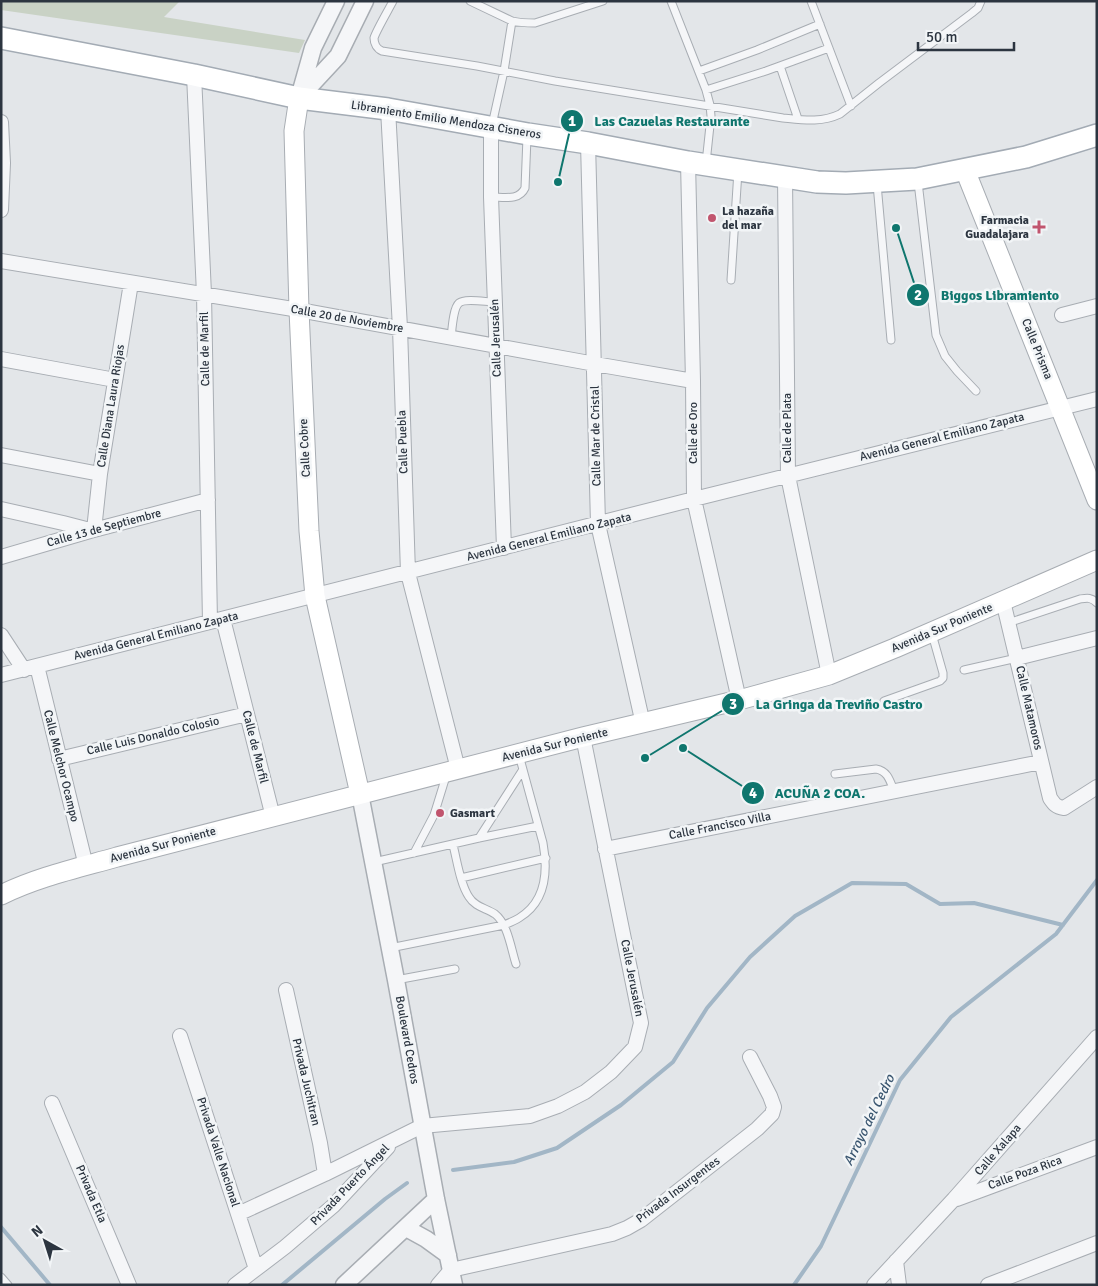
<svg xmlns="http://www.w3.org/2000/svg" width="1098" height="1286" font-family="Signika,sans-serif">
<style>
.green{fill:#c9d2c5}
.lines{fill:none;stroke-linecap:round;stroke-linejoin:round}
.stream{stroke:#a2b6c6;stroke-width:4}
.service-casing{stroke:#a8adb3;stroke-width:9}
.minor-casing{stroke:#a8adb3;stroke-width:16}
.tertiary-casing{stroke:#a8adb3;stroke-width:19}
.secondary-casing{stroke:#a8adb3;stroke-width:21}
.primary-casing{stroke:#a3abb4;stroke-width:24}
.service{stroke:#f5f6f8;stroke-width:7}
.minor{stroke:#f5f6f8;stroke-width:14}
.tertiary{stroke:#f5f6f8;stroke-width:16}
.secondary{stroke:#fff;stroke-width:19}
.primary{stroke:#fff;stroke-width:21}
.poi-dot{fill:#c1556e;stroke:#f2f5f7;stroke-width:2}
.labels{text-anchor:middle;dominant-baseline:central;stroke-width:5;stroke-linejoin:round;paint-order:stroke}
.street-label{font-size:12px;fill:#2c3540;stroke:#f2f5f7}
.poi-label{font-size:12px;font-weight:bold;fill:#2c3540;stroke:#f2f5f7;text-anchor:start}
.water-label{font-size:14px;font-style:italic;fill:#3a5670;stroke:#f2f5f7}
.leader{fill:none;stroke:#0f766e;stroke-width:2}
.callout-dot{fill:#0f766e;stroke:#f2f5f7;stroke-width:2}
.mark-label{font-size:15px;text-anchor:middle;font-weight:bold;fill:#fff}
.callout-label{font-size:14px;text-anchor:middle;font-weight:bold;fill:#0f766e;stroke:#f2f5f7;stroke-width:5;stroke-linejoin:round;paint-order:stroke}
</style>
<rect width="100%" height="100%" fill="#e3e6e9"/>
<path class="green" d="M1 1H180L164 17 305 40 299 53 1 10Z"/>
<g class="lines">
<path class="stream" d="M453 1170 514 1162 557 1148 621 1105 673 1062 707 1008 750 957 795 916 852 883 906 884 940 904 974 903 1063 925
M1 1227 50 1285
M282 1285 385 1199 407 1183
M794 1285 821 1246 900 1080 951 1017 1056 934 1097 880"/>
<defs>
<path id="service" d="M393 1C389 9 376 31 374 38 374 44 377 49 382 51L477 66 555 81 783 118C803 120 821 123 840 114L879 83 972 13 978 8 981 1
M470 1 512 21C520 23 527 23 535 23L603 1
M671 1 706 90 710 105 711 116 706 163
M811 1 851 106
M780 66 798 119
M699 71 757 50 820 24
M706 90 766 71 829 48
M492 125 504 71 512 21
M918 182 936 335 945 356 957 371 976 391
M877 184 891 340
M491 197C504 197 519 201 525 188L527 137
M731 280 738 171
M451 338C452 330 453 308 459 303 465 298 486 302 494 302
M1008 623 1080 599C1087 598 1091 597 1097 603
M964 670 1017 658
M884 701 940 681 943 678V673L932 634
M835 774 876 769C888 771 890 781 894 791
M479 838 522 771
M453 845C457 860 460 884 469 897 475 907 486 908 495 914 508 924 511 949 516 964
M414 853 434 815 447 773
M374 862 479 838 538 826
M461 878 546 858
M390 948 504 925C509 923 514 921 519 918 546 902 548 871 543 843L519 755
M396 980 455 969
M1 1277 8 1285"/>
<path id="minor" d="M194 75 204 294 210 622
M388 109 400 328 408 573 458 769
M1 122 3 163 1 210
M491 128V197L504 548
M588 143 598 524 643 724
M688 162 693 381 694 499 739 700
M785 177 788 476 829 675
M1 261 299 310 595 364 693 381
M1062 315 1097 306
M1 359 115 380
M1 455 100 474
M1 509 63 523 90 530
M94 530 100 474 131 283
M1 557 90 531 208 500
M1003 601 1050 798C1054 804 1056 807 1064 808L1097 787
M223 619 273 817
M1 635 24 670
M1017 658 1097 638
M37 666 86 866
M1 675 694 499 1097 399
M59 759 247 714
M605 849 1041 762
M286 990 320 1143 325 1174
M180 1036 256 1269
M52 1103 129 1285
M957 1199 1097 1147
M238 1214 325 1174 422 1126 530 1116 558 1106 585 1092 611 1072 635 1047 641 1023 583 737
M896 1261 899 1285
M235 1285 285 1247 333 1206 388 1147
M438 1285 451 1270 612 1234 627 1228 641 1220 757 1129 772 1114 774 1107 770 1096 750 1057
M874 1285 954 1199 1097 1037
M988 1285 1097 1243"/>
<path id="tertiary" d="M300 94 313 48 336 1
M299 98 338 56 365 1
M360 794 396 980 436 1199 454 1285
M406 1228 426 1239 448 1255
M344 1285 436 1199"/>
<path id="secondary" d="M299 98 294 131 299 310 309 531 315 596 360 794
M965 170 1097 500
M1 895C37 877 78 868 117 857L583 737 739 700 829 675 895 648 1097 560"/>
<path id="primary" d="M1 38 194 75 299 98 388 109 528 134 588 143 688 162 817 182 846 183 917 179 1026 157 1097 135"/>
</defs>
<use href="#service" class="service-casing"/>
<use href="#minor" class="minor-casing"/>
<use href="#tertiary" class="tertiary-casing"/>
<use href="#secondary" class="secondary-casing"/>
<use href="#primary" class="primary-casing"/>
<use href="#service" class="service"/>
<use href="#minor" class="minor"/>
<use href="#tertiary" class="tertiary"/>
<use href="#secondary" class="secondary"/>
<use href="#primary" class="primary"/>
</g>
<g class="poi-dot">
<circle cx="712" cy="218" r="5"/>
<path d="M1036.5 219.5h5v5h5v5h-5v5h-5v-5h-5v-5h5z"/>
<circle cx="440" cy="813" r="5"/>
</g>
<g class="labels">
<g class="street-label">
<text transform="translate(446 120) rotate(9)">Libramiento Emilio Mendoza Cisneros</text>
<text transform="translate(347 319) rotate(10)">Calle 20 de Noviembre</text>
<text transform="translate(496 338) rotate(-92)">Calle Jerusalén</text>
<text transform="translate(205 349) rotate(-91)">Calle de Marfil</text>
<text transform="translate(1037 349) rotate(68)">Calle Prisma</text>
<text transform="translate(111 406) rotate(-81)">Calle Diana Laura Riojas</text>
<text transform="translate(787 428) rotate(-90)">Calle de Plata</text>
<text transform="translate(693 433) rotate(-90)">Calle de Oro</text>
<text transform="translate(596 436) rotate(-91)">Calle Mar de Cristal</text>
<text transform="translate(942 437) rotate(-14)">Avenida General Emiliano Zapata</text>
<text transform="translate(403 442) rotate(-92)">Calle Puebla</text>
<text transform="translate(305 448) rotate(-93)">Calle Cobre</text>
<text transform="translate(104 528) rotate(-15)">Calle 13 de Septiembre</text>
<text transform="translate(549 537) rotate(-14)">Avenida General Emiliano Zapata</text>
<text transform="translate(942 628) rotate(-23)">Avenida Sur Poniente</text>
<text transform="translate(156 636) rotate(-14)">Avenida General Emiliano Zapata</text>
<text transform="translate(1029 708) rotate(77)">Calle Matamoros</text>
<text transform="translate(153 736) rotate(-13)">Calle Luis Donaldo Colosio</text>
<text transform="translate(555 745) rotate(-14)">Avenida Sur Poniente</text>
<text transform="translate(255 747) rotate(76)">Calle de Marfil</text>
<text transform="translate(61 766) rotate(76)">Calle Melchor Ocampo</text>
<text transform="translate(720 826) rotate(-11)">Calle Francisco Villa</text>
<text transform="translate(163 845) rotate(-15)">Avenida Sur Poniente</text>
<text transform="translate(632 978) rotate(79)">Calle Jerusalén</text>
<text transform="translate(407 1040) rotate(80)">Boulevard Cedros</text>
<text transform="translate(306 1082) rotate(77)">Privada Juchitran</text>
<text transform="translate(998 1150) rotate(-49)">Calle Xalapa</text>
<text transform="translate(218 1152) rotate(72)">Privada Valle Nacional</text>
<text transform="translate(1025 1173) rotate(-20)">Calle Poza Rica</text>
<text transform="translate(350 1185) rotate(-46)">Privada Puerto Ángel</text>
<text transform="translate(678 1190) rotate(-37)">Privada Insurgentes</text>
<text transform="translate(91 1194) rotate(67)">Privada Etla</text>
</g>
<g class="poi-label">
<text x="722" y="211">La hazaña<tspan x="722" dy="14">del mar</tspan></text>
<text x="1029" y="220" text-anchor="end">Farmacia<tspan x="1029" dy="14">Guadalajara</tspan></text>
<text x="450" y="813">Gasmart</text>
</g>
<g class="water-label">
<text transform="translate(869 1120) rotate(-64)">Arroyo del Cedro</text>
</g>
</g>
<path class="leader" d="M558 182L572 121M896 228L918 295M645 758L733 704M683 748L753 793"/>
<g class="callout-dot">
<circle cx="558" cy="182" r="5"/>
<circle cx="896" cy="228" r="5"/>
<circle cx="645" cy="758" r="5"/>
<circle cx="683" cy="748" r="5"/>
<circle cx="572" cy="121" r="12"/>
<circle cx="918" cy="295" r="12"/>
<circle cx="733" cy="704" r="12"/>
<circle cx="753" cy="793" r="12"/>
</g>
<g class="mark-label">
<text x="572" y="126">1</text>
<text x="918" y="300">2</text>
<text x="733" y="709">3</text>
<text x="753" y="798">4</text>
</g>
<g class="callout-label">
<text x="672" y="126">Las Cazuelas Restaurante</text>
<text x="1000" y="300">Biggos Libramiento</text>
<text x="839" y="709">La Gringa da Treviño Castro</text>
<text x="820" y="798">ACUÑA 2 COA.</text>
</g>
<rect width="1098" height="1286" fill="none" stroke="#2c3540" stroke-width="5"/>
<g transform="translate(45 1241) rotate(321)" stroke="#f2f5f7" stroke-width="4" paint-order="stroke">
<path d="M0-4L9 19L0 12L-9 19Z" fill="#2c3540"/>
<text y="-8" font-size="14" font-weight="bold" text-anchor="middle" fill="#2c3540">N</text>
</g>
<path d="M918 42v8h96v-8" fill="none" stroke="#2c3540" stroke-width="2.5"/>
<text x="926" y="42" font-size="15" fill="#2c3540" stroke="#f2f5f7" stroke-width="4" paint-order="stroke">50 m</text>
</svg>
